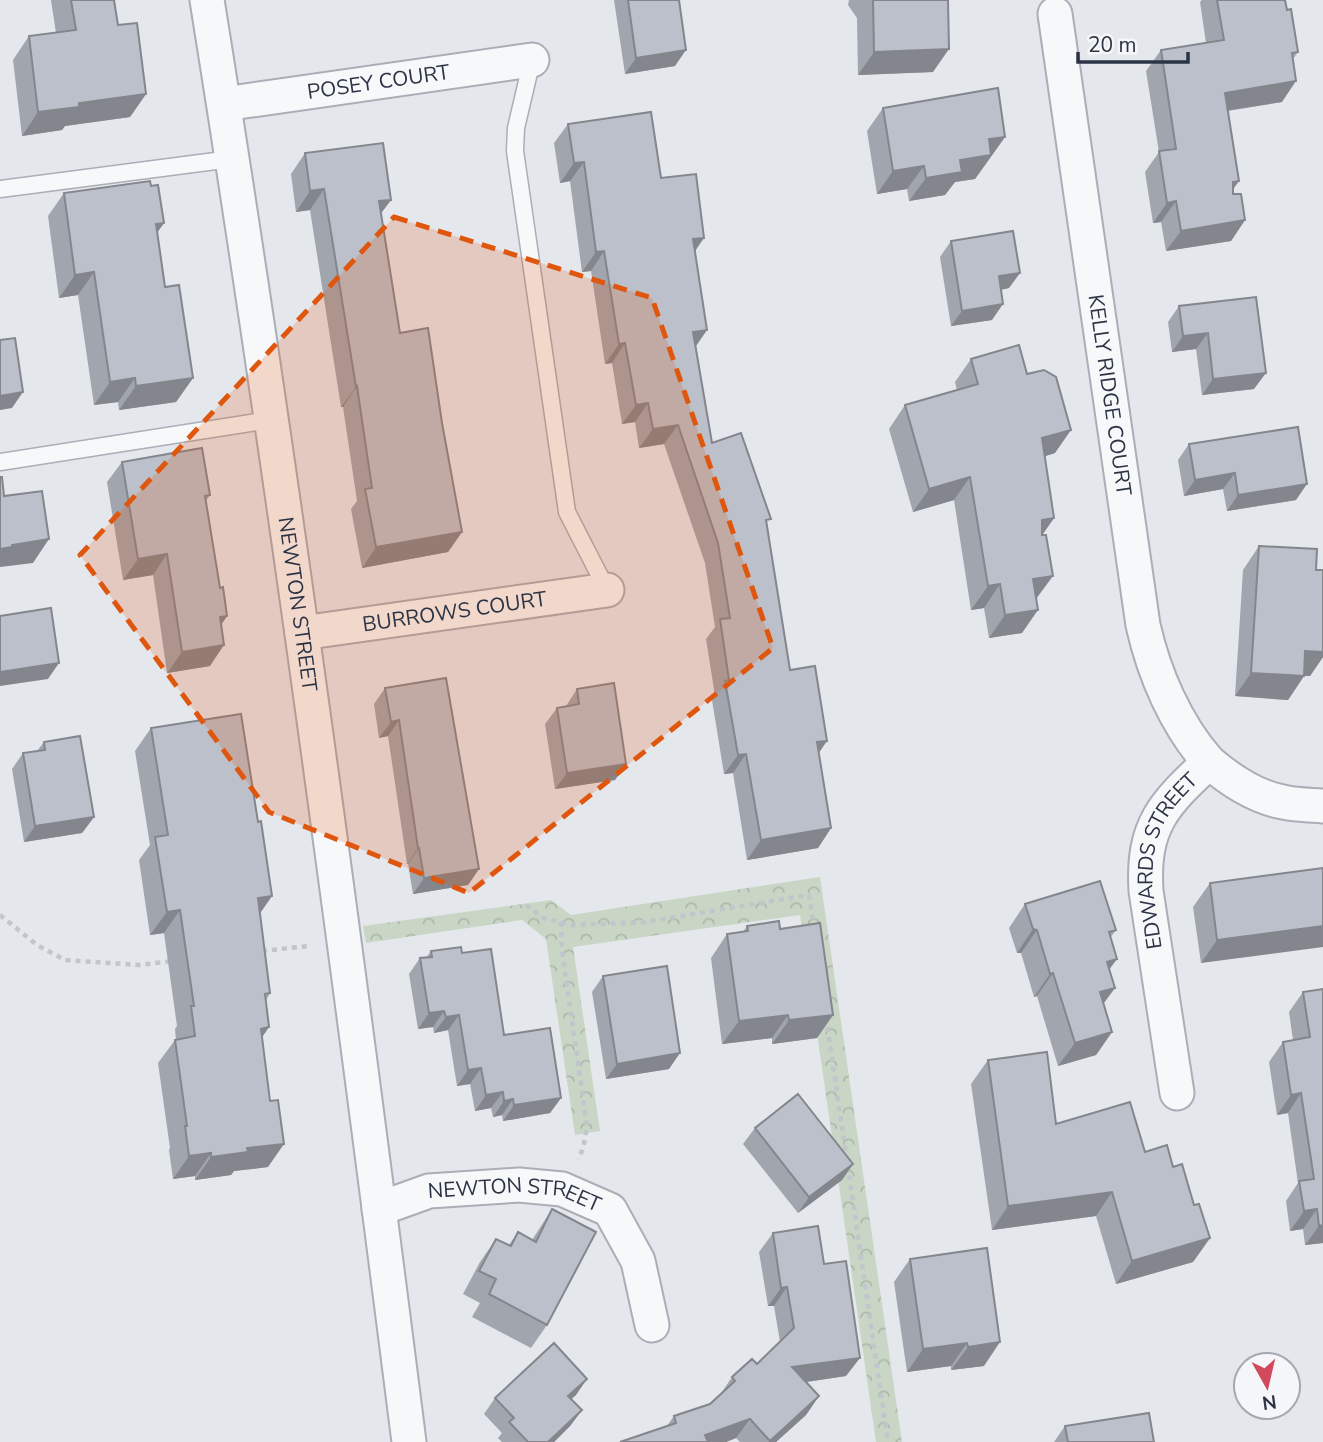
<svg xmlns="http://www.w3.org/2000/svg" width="1323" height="1442" font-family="'Nunito Sans',sans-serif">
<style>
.park{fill:url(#park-crowns)}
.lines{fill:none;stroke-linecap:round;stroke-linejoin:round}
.lane-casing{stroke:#a9aeb7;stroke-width:19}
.street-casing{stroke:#a9aeb7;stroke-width:37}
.path{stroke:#c2c5cb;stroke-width:4.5;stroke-dasharray:5 5;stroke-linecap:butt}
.lane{stroke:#f7f8fa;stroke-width:16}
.street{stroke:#f7f8fa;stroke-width:33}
.wall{fill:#a1a5ae}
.shaded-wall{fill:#83868d}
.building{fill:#bbc0ca;stroke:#83868d;stroke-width:2}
.marked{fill:#df570f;fill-opacity:0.2;stroke:#df570f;stroke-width:5;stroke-dasharray:14 9;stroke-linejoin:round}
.labels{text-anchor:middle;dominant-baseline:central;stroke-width:6;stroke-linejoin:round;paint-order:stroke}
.street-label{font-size:21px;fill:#2b3445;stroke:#f4f6f9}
</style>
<defs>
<pattern id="park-crowns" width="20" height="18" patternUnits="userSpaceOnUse" patternTransform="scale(1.75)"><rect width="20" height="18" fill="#c9d6c5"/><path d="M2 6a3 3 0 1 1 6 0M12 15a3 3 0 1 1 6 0" fill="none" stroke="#adb8ab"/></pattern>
</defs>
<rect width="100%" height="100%" fill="#e4e7ec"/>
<path class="park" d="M820 877 902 1442H876L800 915 573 947 600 1131 575 1135 546 939 522 920 366 943 363 926 551 900 571 915Z"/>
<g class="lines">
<defs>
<path id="lane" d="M532 60 516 128 515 151 567 512 607 590
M0 189 231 159
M0 462 270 420"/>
<g id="street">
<path id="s1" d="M207 0C284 479 348 961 409 1442"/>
<path id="s2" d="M1055 14 1143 625C1154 674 1176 725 1209 762"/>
<path id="s3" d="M224 104 532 60"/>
<path id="s4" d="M302 633 607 590"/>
<path id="s5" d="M1177 1093 1146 891C1142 825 1164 804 1209 762 1230 780 1255 797 1283 802 1296 805 1310 805 1323 806"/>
<path id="s6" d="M379 1209 429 1191 519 1185 562 1189 610 1210 638 1261 652 1325"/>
</g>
</defs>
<use href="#lane" class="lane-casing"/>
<use href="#street" class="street-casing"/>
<path class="path" d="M526 905 543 918 573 925 645 922 809 895 814 928
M0 915 37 945 65 960 139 965 173 961
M561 922 562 952 587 1126 583 1149 578 1159
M262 951 309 946
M826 1017 888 1442"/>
<use href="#lane" class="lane"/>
<use href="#street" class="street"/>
</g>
<path class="wall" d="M51 0H114L118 25 146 94 130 117 65 126 62 130 22 136 13 60 29 36 56 33Z
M614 0H679L675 66 625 74Z
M849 0H948L933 72 858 75 857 18 848 5Z
M1202 0H1285L1298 52 1293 59 1282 102 1228 111 1233 194 1245 220 1231 241 1166 251 1161 222 1153 223 1145 172 1159 152 1146 71 1161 50 1206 43 1200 2Z
M883 108 1005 137 975 179 955 182 945 195 909 201 907 189 877 194 867 131Z
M568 124 661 178 695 252 707 330 696 346 712 443 767 524 790 670 819 753 831 828 818 848 747 860 733 773 724 774 712 700 715 696 706 639 715 627 705 563 664 444 639 448 635 422 622 424 612 363 605 364 591 271 582 272 570 181 560 183 554 143Z
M305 153 391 200 381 213 400 333 442 423 462 532 448 552 362 568 351 509 357 501 343 407H341L310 210 296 212 291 174Z
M151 186 164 223 157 232 165 287 193 378 176 402 119 410 118 402 94 405 78 295 59 298 48 216 64 193Z
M951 241 1009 288 1001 290 992 320 951 326 940 257Z
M1256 297 1254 389 1202 395 1196 349 1172 352 1168 322 1179 306Z
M971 359 1027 374 1055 453 1045 456 1054 518 1042 535 1036 599 1022 633 989 638 984 608 971 610 954 500 913 512 889 429 905 405 957 390 955 382Z
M1189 444 1296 500 1227 511 1223 489 1184 496 1178 460Z
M122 462 210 495 206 501 220 588 227 616 221 625 210 666 167 673 153 575 123 580 107 482Z
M1259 546 1316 570H1323V657L1310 676H1304L1288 700 1235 696 1243 570Z
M385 688 479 869 468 885 413 894 408 864H407L388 736 379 738 374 704Z
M577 689 626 764 615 780 555 789 545 724 557 708 566 706Z
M151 728 258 822 272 896 260 913 270 993 266 1000 262 1038 268 1167 234 1171 231 1175 195 1180V1176L173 1179 169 1150 170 1148 158 1063 175 1040H176L175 1029 177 1026 164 933 150 935 139 860 150 845 135 751Z
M44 742 94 817 82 833 24 842 12 769 23 753 37 751Z
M1323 868 1201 963 1193 907 1210 883Z
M1025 904 1116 930 1110 938 1109 969 1115 988 1103 1003 1112 1032 1096 1055 1058 1066 1037 996 1034 997 1021 953H1017L1009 928Z
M747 926 780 929 833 1015 817 1038 772 1044V1038L722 1044 711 958 727 934 743 932Z
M431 951 462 953 504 1035 561 1098 550 1113 503 1121 502 1115 493 1117 491 1108 475 1111 470 1084 457 1086 448 1030 434 1033 433 1027 418 1029 409 974 420 958H426Z
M603 976 669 1069 606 1079 592 992Z
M1323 989V1243L1305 1245 1303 1229 1290 1231 1286 1201 1298 1183 1288 1113 1277 1115 1269 1062 1283 1042 1293 1040 1289 1012 1303 992Z
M988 1060 1056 1124 1145 1152 1173 1167 1194 1205 1210 1238 1193 1262 1116 1284 1096 1216 992 1230 971 1084Z
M755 1128 853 1164 842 1180 798 1213 743 1144Z
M552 1209 547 1325 531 1348 472 1317 480 1303 463 1294 480 1262 496 1239 509 1245 518 1232 532 1240Z
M773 1233 824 1264 846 1376 806 1382 819 1396 806 1415 776 1442H740L736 1438 726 1442H620L667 1426 674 1416 710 1404 720 1395 732 1377 757 1364 780 1342 774 1306H768L759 1252Z
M910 1259 984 1366 951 1370V1366L907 1372 894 1282Z
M576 1395 571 1399 582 1410 570 1426 554 1442H502L498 1438 502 1433 484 1414 495 1398Z
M1065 1426 1154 1442H1054Z"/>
<path class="shaded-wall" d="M949 49 933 72 858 75 874 52Z
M686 50 675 66 625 74 636 58Z
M1296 81 1282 102 1210 113 1225 93Z
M146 94 130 117 65 126 62 130 22 136 38 112 79 103Z
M1005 137 975 179 955 182 945 195 909 201 926 178 960 160 989 139Z
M584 162 570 181 560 183 574 163Z
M924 166 907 189 877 194 893 171Z
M1239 181 1224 202 1233 182Z
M324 189 310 210 296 212 310 191Z
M391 200 376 220 379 201Z
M1176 201 1161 222 1153 223 1167 203Z
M1245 220 1231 241 1166 251 1181 231Z
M164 223 148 246 156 224Z
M704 238 691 257 693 239Z
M604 251 591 271 582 272 596 252Z
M94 272 78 295 59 298 75 275Z
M1020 273 1009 288 987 292 999 276Z
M1003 304 992 320 951 326 962 311Z
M707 330 693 350V332Z
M1208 333 1196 349 1172 352 1183 336Z
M625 343 612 363 605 364 619 344Z
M1266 373 1254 389 1202 395 1213 379Z
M135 378 118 402 94 405 110 382Z
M193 378 176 402 119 410 136 386Z
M357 386 343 407H341L356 387Z
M23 392 12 408 0 410V396Z
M648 403 635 422 622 424 636 405Z
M678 425 664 444 639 448 653 429Z
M1071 430 1055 453 1026 462 1042 438Z
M1235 473 1223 489 1184 496 1195 480Z
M970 477 954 500 913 512 929 489Z
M1307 484 1296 500 1227 511 1238 495Z
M1054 518 1038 541 1042 520Z
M462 532 448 552 362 568 376 547Z
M49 539 33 563 0 567V549L12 545Z
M167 554 153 575 123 580 138 559Z
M1053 576 1036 599 1033 579Z
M1000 584 984 608 971 610 988 586Z
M1038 610 1022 633 989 638 1005 615Z
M227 616 213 637 220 617Z
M224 645 210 666 167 673 182 652Z
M1305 651 1323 652V657L1310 676 1289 675Z
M59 663 48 679 0 686V672Z
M1251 673 1304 676 1288 700 1235 696Z
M399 720 388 736 379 738 391 722Z
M827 741 814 760 817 742Z
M746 754 733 773 724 774 738 755Z
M626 764 615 780 555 789 567 773Z
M94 817 82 833 24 842 35 826Z
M831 828 818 848 747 860 761 840Z
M418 848H419L408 864H407Z
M479 869 468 885 413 894 424 878Z
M272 896 256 919 258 898Z
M180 910 164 933 150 935 167 912Z
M1323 926V947L1201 963 1217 940Z
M1033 929 1037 930 1021 953H1017Z
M1117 959 1100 982 1107 962Z
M1053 973 1037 996 1034 997 1050 974Z
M1115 988 1098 1011 1100 992Z
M444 1011 433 1027 418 1029 429 1013Z
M459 1015 448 1030 434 1033 446 1017Z
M788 1015 772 1038 722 1044 739 1021Z
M833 1015 817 1038 772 1044 789 1020Z
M269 1027 253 1051 261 1029Z
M1112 1032 1096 1055 1058 1066 1075 1043Z
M680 1053 669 1069 606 1079 617 1064Z
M481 1068 470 1084 457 1086 468 1070Z
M503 1092 491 1108 475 1111 486 1095Z
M1301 1093 1288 1113 1277 1115 1291 1095Z
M561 1098 550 1113 503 1121 514 1105Z
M513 1099 502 1115 493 1117 504 1101Z
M284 1144 268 1167 234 1171 231 1175 195 1180 211 1157 247 1148Z
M211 1153 195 1176 173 1179 189 1156Z
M853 1164 842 1180 798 1213 809 1197Z
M1112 1192 1096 1216 992 1230 1008 1206Z
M1317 1209 1303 1229 1290 1231 1304 1211Z
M1323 1225V1243L1305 1245 1319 1226Z
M1210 1238 1193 1262 1116 1284 1132 1261Z
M787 1287 774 1306H768L781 1288Z
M1000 1342 984 1366 951 1370 968 1347Z
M967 1343 951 1366 907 1372 923 1349Z
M860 1358 846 1376 779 1386 792 1367Z
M587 1379 576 1395 557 1412 568 1396Z
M819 1396 806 1415 776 1442H769Z
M582 1410 570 1426 554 1442H548Z
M750 1419 736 1438 726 1442H701L705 1435Z"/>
<path class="building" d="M71 0H114L118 25 137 23 146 94 79 103V107L38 112 29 36 76 30Z
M628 0H679L686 50 636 58Z
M873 0H948L949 49 874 52Z
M1217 0H1285L1287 10 1291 9 1298 52 1292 53 1296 81 1225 93 1239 181 1233 182V194H1241L1245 220 1181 231 1176 201 1167 203 1159 151 1176 149 1161 50 1224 40Z
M998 88 1005 137 989 139 991 155 960 160 962 172 926 178 924 166 893 171 883 108Z
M651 112 661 178 696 174 704 238 693 239 707 330 693 332 712 443 741 433 771 519 766 520 790 670 815 666 827 741 817 742 831 828 761 840 746 754 738 755 725 681 729 680 720 619 730 618 718 543 678 425 653 429 648 403 636 405 625 343 619 344 604 251 596 252 584 162 574 163 568 124Z
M383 143 391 200 379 201 400 333 428 328 442 423 462 532 376 547 365 489 372 488 357 386 356 387 324 189 310 191 305 153Z
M150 181 151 186 158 185 164 223 156 224 165 287 179 285 193 378 136 386 135 378 110 382 94 272 75 275 64 193Z
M1013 231 1020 273 999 276 1003 304 962 311 951 241Z
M1256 297 1266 373 1213 379 1208 333 1183 336 1179 306Z
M15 338 23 392 0 396V340Z
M1019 345 1027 374 1044 370 1056 377 1071 430 1042 438 1054 518 1042 520V535H1046L1053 576 1033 579 1038 610 1005 615 1000 584 988 586 970 477 929 489 905 405 978 384 971 359Z
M1298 427 1307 484 1238 495 1235 473 1195 480 1189 444Z
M202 448 210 495 205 496 220 588 223 587 227 616 220 617 224 645 182 652 167 554 138 559 122 462Z
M0 477H2L4 496 42 491 49 539 12 545V547L0 549Z
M1259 546 1317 549 1316 570H1323V652L1305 651 1304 676 1251 673Z
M51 608 59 663 0 672V616Z
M446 678 479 869 424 878 419 848H418L399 720 391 722 385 688Z
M614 683 626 764 567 773 557 708 579 704 577 689Z
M241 714 258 822 261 821 272 896 258 898 270 993 265 994 269 1027 261 1029 270 1101 278 1100 284 1144 247 1148 248 1152 211 1157V1153L189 1156 185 1126H187L175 1040 195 1036 191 1006H194L180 910 167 912 155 837 168 835 151 728Z
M80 736 94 817 35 826 23 753 45 750 44 742Z
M1323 868V926L1217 940 1210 883Z
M1100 881 1116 930 1109 932 1117 959 1107 962 1115 988 1100 992 1112 1032 1075 1043 1053 973 1050 974 1037 930 1033 929 1025 904Z
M779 921 780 929 820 923 833 1015 789 1020 788 1015 739 1021 727 934 748 931 747 926Z
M461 947 462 953 491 949 504 1035 550 1028 561 1098 514 1105 513 1099 504 1101 503 1092 486 1095 481 1068 468 1070 459 1015 446 1017 444 1011 429 1013 420 958 432 957 431 951Z
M667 966 680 1053 617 1064 603 976Z
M1323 989V1225L1319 1226 1317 1209 1304 1211 1299 1181 1314 1179 1301 1093 1291 1095 1283 1042 1310 1037 1303 992Z
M1047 1052 1056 1124 1130 1102 1145 1152 1167 1145 1173 1167 1182 1164 1194 1205 1199 1204 1210 1238 1132 1261 1112 1192 1008 1206 988 1060Z
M798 1094 853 1164 809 1197 755 1128Z
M552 1209 596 1232 547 1325 489 1294 496 1279 479 1271 496 1239 511 1246 518 1232 536 1242Z
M818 1226 824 1264 846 1261 860 1358 792 1367 819 1396 770 1441 750 1419 705 1435 708 1442H620L676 1423 674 1416 710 1404 735 1381 732 1377 752 1359 757 1364 794 1328 787 1287 781 1288 773 1233Z
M987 1248 1000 1342 968 1347 967 1343 923 1349 910 1259Z
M554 1343 587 1379 568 1396 582 1410 548 1442H528L509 1422 514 1418 495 1398Z
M1149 1413 1154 1442H1068L1065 1426Z"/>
<path class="marked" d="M394 217 652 298 773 648 469 893 269 812 80 555Z"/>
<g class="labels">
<g class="street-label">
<text stroke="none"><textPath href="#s3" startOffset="156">POSEY COURT</textPath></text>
<text stroke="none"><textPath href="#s2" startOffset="385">KELLY RIDGE COURT</textPath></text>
<text stroke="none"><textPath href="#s1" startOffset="611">NEWTON STREET</textPath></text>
<text stroke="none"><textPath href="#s4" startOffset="154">BURROWS COURT</textPath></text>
<text stroke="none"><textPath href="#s5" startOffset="240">EDWARDS STREET</textPath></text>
<text stroke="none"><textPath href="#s6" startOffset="140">NEWTON STREET</textPath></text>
</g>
</g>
<g transform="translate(1267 1386) rotate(172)"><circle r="33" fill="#f4f6f9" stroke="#a4a8b1" stroke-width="2"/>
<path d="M0-5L12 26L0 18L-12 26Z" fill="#d1495b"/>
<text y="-10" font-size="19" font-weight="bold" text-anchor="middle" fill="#2b3445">N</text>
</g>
<path d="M1078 52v10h110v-10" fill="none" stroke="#2b3445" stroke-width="3.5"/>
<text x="1088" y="52" font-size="21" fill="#2b3445" stroke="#f4f6f9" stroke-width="5" paint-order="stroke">20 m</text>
</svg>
